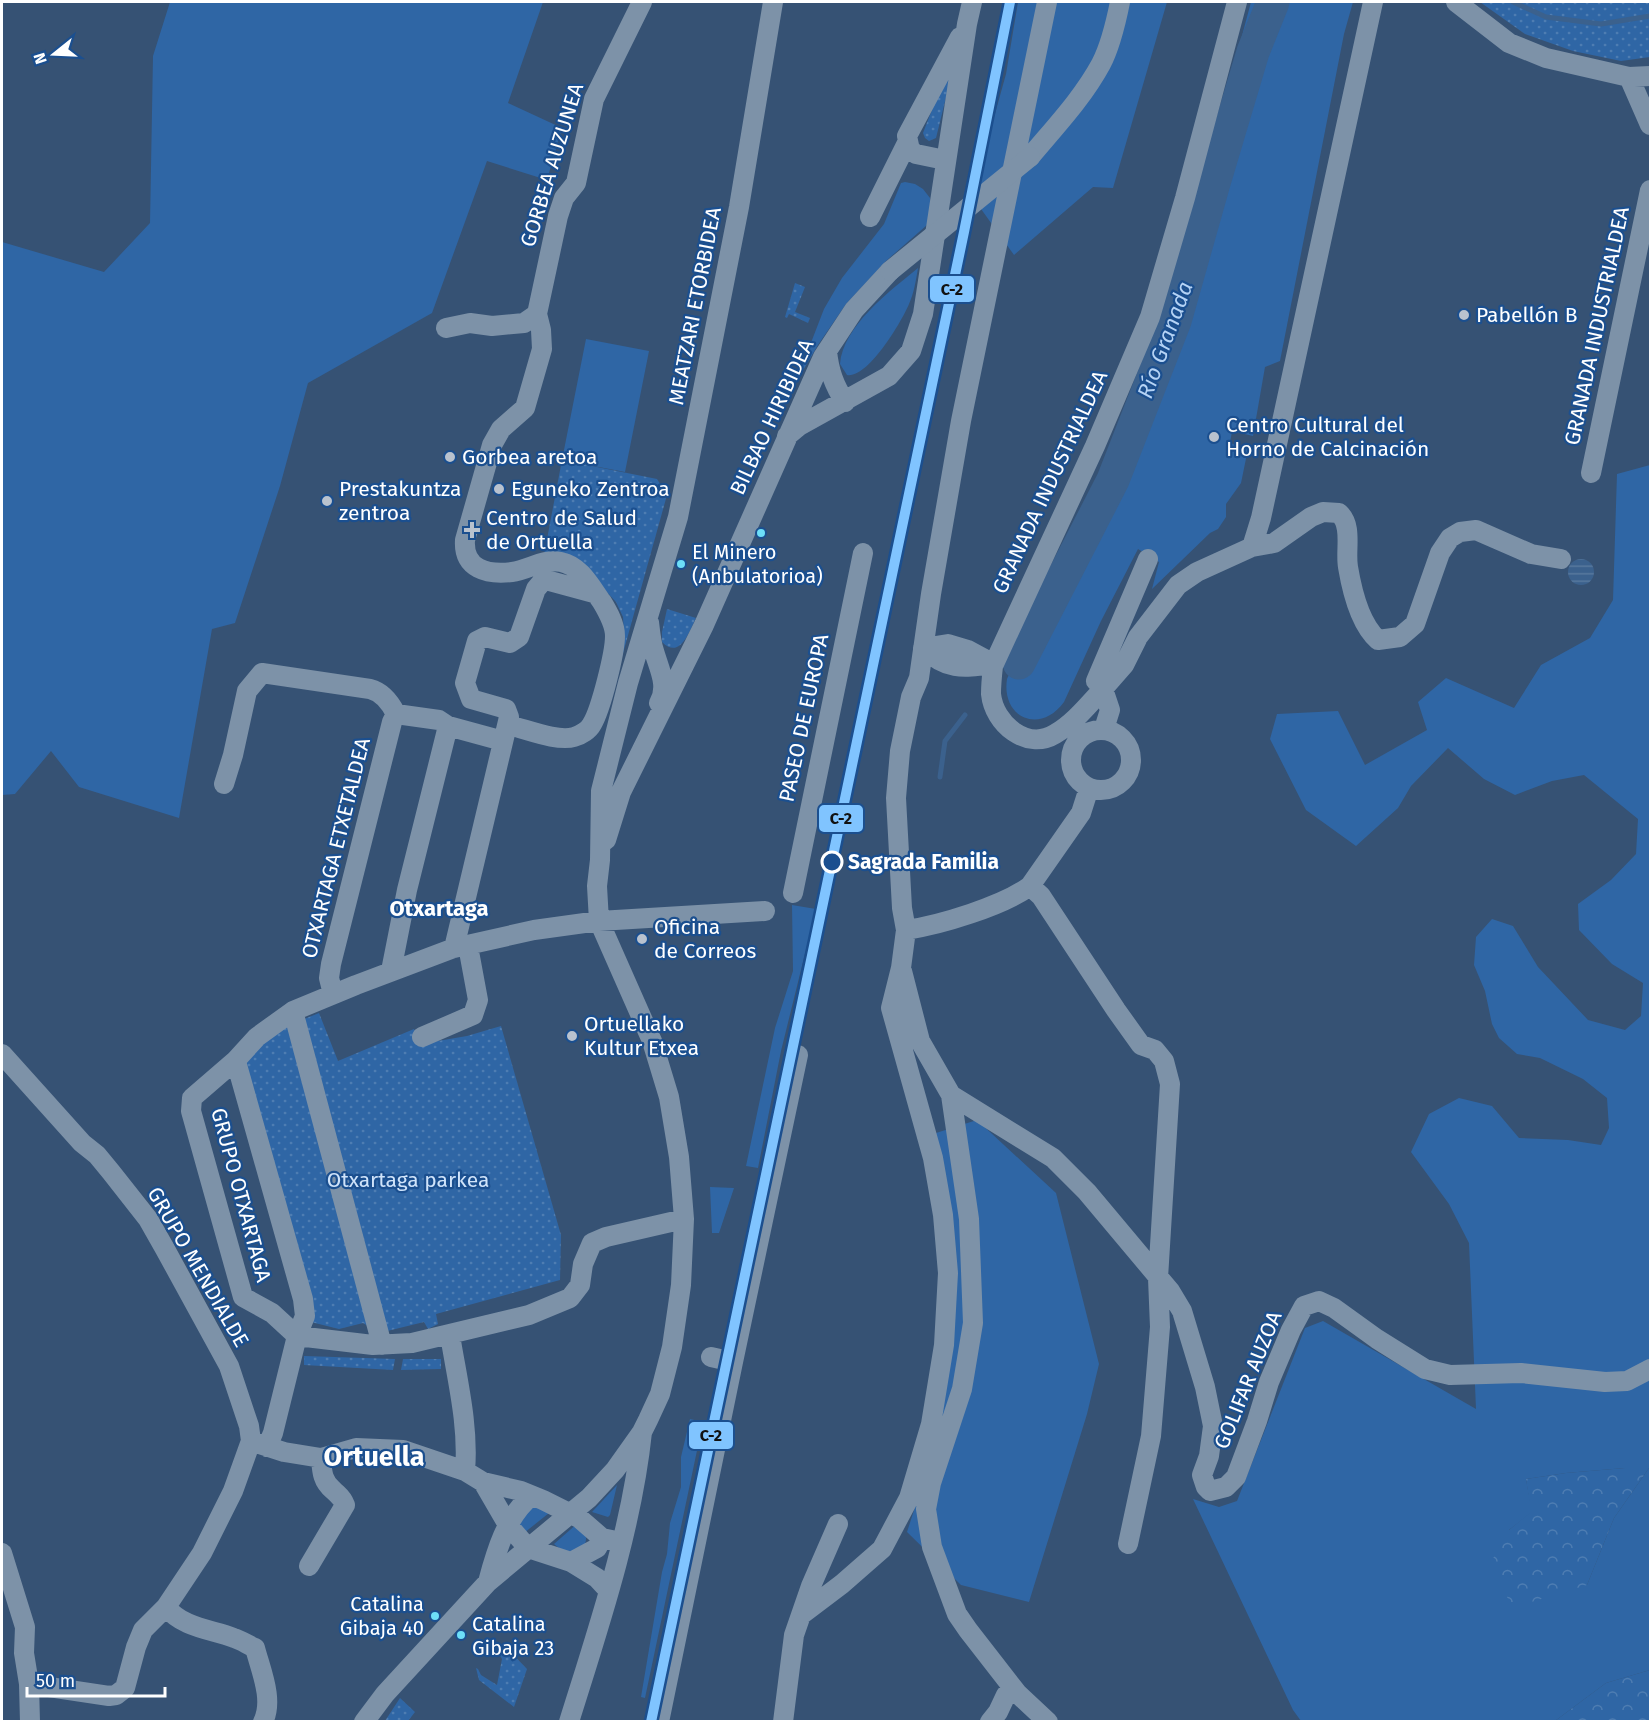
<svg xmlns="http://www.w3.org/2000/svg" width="1652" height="1723" font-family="'Fira Sans',sans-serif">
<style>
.grass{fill:#2f66a5;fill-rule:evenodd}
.forest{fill:url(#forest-crowns)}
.park{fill:url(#park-dots)}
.water{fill:url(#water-rules)}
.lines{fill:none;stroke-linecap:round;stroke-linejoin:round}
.stream{stroke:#3b618d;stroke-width:5}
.river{stroke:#3b618d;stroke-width:33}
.minor{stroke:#7d92a8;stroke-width:20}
.minor-bridge{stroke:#7d92a8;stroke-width:20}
.rail-1-casing{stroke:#1b4f8f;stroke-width:15}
.rail-1{stroke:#80c4ff;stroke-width:10}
.poi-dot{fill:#b9c2ce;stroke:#1b4f8f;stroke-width:2}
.bus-dot{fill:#6ddff8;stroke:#1b4f8f;stroke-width:2}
.stop-dot{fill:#1b4f8f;stroke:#fff;stroke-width:3}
.labels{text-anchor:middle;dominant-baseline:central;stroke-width:4.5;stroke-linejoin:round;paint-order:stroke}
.bus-label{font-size:20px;fill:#fff;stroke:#1b4f8f;text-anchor:start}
.street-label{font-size:21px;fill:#fff;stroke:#1b4f8f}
.poi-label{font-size:21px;fill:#fff;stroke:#1b4f8f;text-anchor:start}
.stop-label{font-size:21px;font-weight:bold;fill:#fff;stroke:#1b4f8f;text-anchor:start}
.park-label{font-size:21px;fill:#cfe3fa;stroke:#1b4f8f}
.water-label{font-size:22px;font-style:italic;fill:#b5d3f5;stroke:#1b4f8f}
.neighbourhood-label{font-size:22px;font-weight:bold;fill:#fff;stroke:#1b4f8f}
.district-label{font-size:27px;font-weight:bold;fill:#fff;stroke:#1b4f8f}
.line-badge{stroke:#1b4f8f;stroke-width:2}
.pale-badge-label{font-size:16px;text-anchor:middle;font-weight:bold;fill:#111}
</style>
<defs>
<pattern id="forest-crowns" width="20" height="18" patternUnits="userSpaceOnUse" patternTransform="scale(1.5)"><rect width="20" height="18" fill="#2f66a5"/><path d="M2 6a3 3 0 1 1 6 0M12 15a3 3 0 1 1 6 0" fill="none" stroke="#4e7db2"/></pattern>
<pattern id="park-dots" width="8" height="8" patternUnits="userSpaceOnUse" patternTransform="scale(1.5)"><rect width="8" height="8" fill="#2f66a5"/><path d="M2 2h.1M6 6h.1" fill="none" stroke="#4e7db2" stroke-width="1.8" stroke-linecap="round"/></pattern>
<pattern id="water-rules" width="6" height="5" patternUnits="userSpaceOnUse" patternTransform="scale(1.5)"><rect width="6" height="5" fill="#3b618d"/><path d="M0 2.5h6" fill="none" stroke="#58799e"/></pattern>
</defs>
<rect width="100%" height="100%" fill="#365274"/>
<path class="grass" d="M170 2H543L508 103 562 128 547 180 487 161 432 313 308 383 280 486 235 623 212 629 179 818 79 787 51 751 15 794 2 795V242L104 272 150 223 153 56Z
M1018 2H1167L1113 188 1093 187 1014 255 966 188 975 186 1006 74Z
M1251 2H1353L1344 34 1280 361 1265 367 1253 436 1232 431 1230 443 1248 449 1241 483 1226 504V517L1218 529 1210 533 1152 589 1159 562 1138 549 1101 621 1064 702C1040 735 1001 718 1007 679L1100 471 1164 319 1200 193Z
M905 182 915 184 923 189 930 198V207L927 225 886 261 846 304 818 345 795 384 824 309 842 278 884 224 901 183Z
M918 268C916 280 914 293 909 304 902 321 868 379 847 375L840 364C843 326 890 291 918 268Z
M586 339 649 351 625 472 562 460Z
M1650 465V1670L1606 1683 1555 1721H1301L1293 1710 1193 1499 1219 1507 1237 1501 1305 1328 1323 1321 1476 1409 1469 1243 1449 1204 1411 1152 1429 1114 1459 1098 1492 1106 1519 1138 1568 1140 1601 1145 1609 1128 1607 1098 1583 1079 1540 1058 1517 1054 1499 1038 1492 1024 1485 991 1474 965 1476 937 1492 919 1513 926 1538 967 1588 1020 1625 1030 1641 1016 1643 983 1612 964 1579 930 1578 904 1611 880 1636 854 1638 819 1584 775 1552 781 1515 795 1484 779 1448 748 1411 786 1398 808 1356 846 1306 810 1270 739 1277 714 1338 711 1365 765 1427 730 1418 702 1446 678 1514 708 1541 665 1590 638 1613 600 1617 474ZM1625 1468H1649L1614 1518 1587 1585 1509 1530 1532 1512 1526 1479 1566 1473Z
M792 905 816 909 781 1051 758 1168 746 1166 775 1028 793 971Z
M977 1120 1056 1193 1099 1364 1087 1414 1029 1602 961 1585 907 1532 927 1470 945 1398 936 1133Z
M710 1187 734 1188 719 1233H712Z
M690 1419 703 1422 645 1698 641 1697 662 1572 667 1554 670 1523 681 1487V1457Z
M617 1485 610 1515 608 1517 592 1512Z
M531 1508H538L549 1513 524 1533 518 1523Z
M579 1522C586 1534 590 1540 580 1551 569 1552 563 1552 554 1544Z"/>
<path class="forest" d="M1625 1468H1649L1614 1518 1587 1585 1515 1607 1486 1571 1509 1530 1531 1512 1526 1479 1566 1473Z
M1650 1670V1721H1555L1606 1683Z"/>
<path class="park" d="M1480 2H1650V57L1621 61 1573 51 1525 34Z
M947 71 951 77 936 138 929 141 925 138 923 133Z
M795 283 805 287 795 312 810 318 808 323 789 314 787 318 785 317Z
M562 460 657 479 667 495 620 664 624 636 623 617 616 602 591 575 544 555Z
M667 609 696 618C689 632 680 660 662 642V632Z
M319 1013 338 1061 414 1029 420 1044 467 1036 501 1026 561 1235 560 1280 436 1314 438 1324 428 1329 424 1322 379 1333 363 1323 339 1329 311 1322 241 1070 255 1045 282 1028Z
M304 1356 395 1359 393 1370 304 1365Z
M403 1359H441V1369L401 1370Z
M503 1644 527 1669 514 1707 479 1680 476 1668 478 1669 481 1675 497 1685 502 1659 497 1651Z
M400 1698 415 1712 408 1721H385Z"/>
<path class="water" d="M1568 572a13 13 0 1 1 26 0a13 13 0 1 1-26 0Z"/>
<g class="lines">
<path class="stream" d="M1513 2 1546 17 1601 24 1650 16
M940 777 945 741 965 715"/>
<path class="river" d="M1019 663 1113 480 1175 321 1214 183 1253 52 1273 2"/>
<path class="minor" d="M1456 2 1509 43 1546 58 1629 77 1650 76
M1629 77 1650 125
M1030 157C1055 127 1082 99 1101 64 1111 45 1116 22 1120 2
M945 160 916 154 910 150 907 136 960 37
M870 217 907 143
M446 328 470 323 492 326 524 323 537 314
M827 351C829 371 834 385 845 402
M787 436 799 426 889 376 911 351 923 314 967 24 972 2
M1591 473 1650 190
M1252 547 1261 518 1373 2
M1148 559 1096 681 1103 689C1088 705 1074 723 1055 734 1027 751 994 724 991 694 991 685 992 675 993 666L1095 446 1150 317 1185 198 1237 2
M649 622C650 631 651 642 654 651 659 669 669 686 659 703
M923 648C947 671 963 668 994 664
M923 648 948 644 968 650 994 664
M508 725C526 729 557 742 574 737 581 735 589 730 592 724 601 709 615 653 615 636 615 624 608 612 602 602 591 587 581 566 561 562 543 558 529 570 512 572 487 575 463 569 465 540L492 445 501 429 525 408 542 349 541 330 537 314 558 216 564 198 576 183 594 99 642 2
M1104 729 1110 710 1103 689 1124 665 1138 637 1178 585 1197 572 1252 547 1274 543 1311 517 1323 512 1339 513C1353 526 1345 550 1348 567 1352 591 1360 624 1378 640L1400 637 1415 624 1440 553 1450 538 1460 532 1476 530 1531 554 1561 559
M1071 760a30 30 0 1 1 60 0a30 30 0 1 1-60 0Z
M224 784 233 755 247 691 262 673 370 689C382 692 390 702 396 714
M606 840 621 792 704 625 823 357 854 310 890 271
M1030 886 1081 813 1089 788
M793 893 863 553
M906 930 902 908 896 798 900 751 911 697 919 678 931 594 961 421 1047 2
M454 948 509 717 506 709 471 699 465 683 477 641 485 637 510 643 519 637 536 589 541 583 546 580 594 593
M391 971 407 890 448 726
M902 971 920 1041 951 1095 1053 1158 1087 1192 1170 1291 1182 1311 1205 1387 1213 1426 1209 1456 1202 1475 1206 1487 1210 1491 1226 1487 1236 1477 1257 1421 1269 1382 1291 1330 1304 1306 1319 1301 1334 1308 1377 1339 1425 1369 1450 1375 1521 1373 1605 1382 1627 1381 1650 1369
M333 994 329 978 331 964 392 722 396 714 439 720 448 726 503 741
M293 1011 382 1345
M422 1037 473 1015 478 1000 468 946
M2 1054 82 1143 97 1155 111 1172 148 1219 165 1249 229 1366 249 1426 251 1441 233 1491 202 1553 166 1607 143 1630 136 1647 125 1688 116 1695 109 1696 29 1684
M236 1060 192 1098 191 1111 243 1297 272 1313 297 1336 373 1345 412 1343 529 1315 570 1298 580 1285 583 1264 592 1243 606 1237 684 1219
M951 1095 969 1219 973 1323 962 1389 931 1483 926 1509 932 1547 957 1614 968 1630 1017 1693 1048 1722
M450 1335C457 1379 469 1426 465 1471
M711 1357 733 1362
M256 1443 284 1452 321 1458 356 1448 403 1450 465 1471 483 1482 521 1491 543 1500 579 1518 602 1538 621 1542
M267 1447 273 1433 297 1336 305 1316 303 1299 237 1065 236 1060 257 1037 293 1011 356 985 454 948 534 930 599 921 765 911
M483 1482 508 1525 528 1548 571 1562 597 1578 609 1591
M2 1553 25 1627 24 1653 29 1684 30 1722
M571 1562 597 1548 602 1538
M309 1566 345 1505C342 1497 339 1496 333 1490 322 1481 322 1471 321 1458
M488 1582C496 1552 506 1517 531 1496
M166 1607C183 1628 210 1629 234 1638 241 1640 248 1645 255 1648 261 1671 274 1700 263 1722
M801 1615 842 1584 882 1549 909 1498 931 1424 944 1345 948 1273 943 1215 933 1158 891 1008 901 968 906 930C940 925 1003 906 1030 886L1041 896 1116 1010 1141 1045 1155 1050 1164 1061 1170 1084 1158 1278 1160 1327 1151 1436 1128 1544
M364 1722 385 1694 488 1582 589 1498 615 1470 642 1432 648 1420 660 1394 672 1347 681 1285 684 1219 679 1157 669 1097 652 1041 599 921 597 886 600 860 601 791 628 683 678 517 739 207 773 2
M569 1722C598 1629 632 1529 642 1432
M659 1722 733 1362 798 1055
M783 1722 794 1635 811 1586 838 1524
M990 1722 998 1712 1006 1695 1017 1693"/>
<path class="minor-bridge" d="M890 271 1030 157"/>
<defs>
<path id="rail-1" d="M651 1722 964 232 1010 2"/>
</defs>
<use href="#rail-1" class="rail-1-casing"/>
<use href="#rail-1" class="rail-1"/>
</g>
<g class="poi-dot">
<circle cx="1464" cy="315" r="6"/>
<circle cx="1214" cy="437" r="6"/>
<circle cx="450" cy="457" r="6"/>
<circle cx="499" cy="489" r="6"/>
<circle cx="327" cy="501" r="6"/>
<path d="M469 521h6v6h6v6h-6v6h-6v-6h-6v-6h6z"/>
<circle cx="642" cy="939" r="6"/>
<circle cx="572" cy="1036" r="6"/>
</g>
<g class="bus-dot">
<circle cx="761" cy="533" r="5"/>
<circle cx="681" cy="564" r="5"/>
<circle cx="435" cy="1616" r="5"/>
<circle cx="461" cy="1635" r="5"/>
</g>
<circle class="stop-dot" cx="832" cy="862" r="10"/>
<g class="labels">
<g class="bus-label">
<text x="692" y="552">El Minero<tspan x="692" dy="24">(Anbulatorioa)</tspan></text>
<text x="424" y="1604" text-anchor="end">Catalina<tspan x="424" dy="24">Gibaja 40</tspan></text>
<text x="472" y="1624">Catalina<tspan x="472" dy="24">Gibaja 23</tspan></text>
</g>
<g class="street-label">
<text transform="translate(552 165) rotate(-73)">GORBEA AUZUNEA</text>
<text transform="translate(695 306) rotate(-79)">MEATZARI ETORBIDEA</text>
<text transform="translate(1597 326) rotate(-78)">GRANADA INDUSTRIALDEA</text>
<text transform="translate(772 417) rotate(-65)">BILBAO HIRIBIDEA</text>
<text transform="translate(1050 482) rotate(-65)">GRANADA INDUSTRIALDEA</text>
<text transform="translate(804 718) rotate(-78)">PASEO DE EUROPA</text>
<text transform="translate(336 848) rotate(-76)">OTXARTAGA ETXETALDEA</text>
<text transform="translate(241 1195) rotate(75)">GRUPO OTXARTAGA</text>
<text transform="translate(198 1267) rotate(60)">GRUPO MENDIALDE</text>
<text transform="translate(1248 1380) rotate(-68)">GOLIFAR AUZOA</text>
</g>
<g class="poi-label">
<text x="1476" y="315">Pabellón B</text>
<text x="1226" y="425">Centro Cultural del<tspan x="1226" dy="24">Horno de Calcinación</tspan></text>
<text x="462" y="457">Gorbea aretoa</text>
<text x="339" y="489">Prestakuntza<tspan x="339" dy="24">zentroa</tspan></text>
<text x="511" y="489">Eguneko Zentroa</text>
<text x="486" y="518">Centro de Salud<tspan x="486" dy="24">de Ortuella</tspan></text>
<text x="654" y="927">Oficina<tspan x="654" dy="24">de Correos</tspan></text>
<text x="584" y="1024">Ortuellako<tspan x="584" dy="24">Kultur Etxea</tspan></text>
</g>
<g class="stop-label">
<text x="848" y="862">Sagrada Familia</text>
</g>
<g class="park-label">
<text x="408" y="1180">Otxartaga parkea</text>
</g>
<g class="water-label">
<text transform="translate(1165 340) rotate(-70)">Río Granada</text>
</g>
<g class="neighbourhood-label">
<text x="439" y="908">Otxartaga</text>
</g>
<g class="district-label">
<text x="374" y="1457">Ortuella</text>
</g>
</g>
<g class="line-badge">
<rect x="929" y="275" width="46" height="28" rx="6" fill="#80c4ff"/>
<rect x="818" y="804" width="46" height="29" rx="6" fill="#80c4ff"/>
<rect x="688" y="1421" width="46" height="29" rx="6" fill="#80c4ff"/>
</g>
<g class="pale-badge-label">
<text x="952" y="295">C-2</text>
<text x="841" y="824">C-2</text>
<text x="711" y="1441">C-2</text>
</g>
<rect width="1652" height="1723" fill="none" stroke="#ffffff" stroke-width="6"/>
<g transform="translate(54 54) rotate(252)" stroke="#1b4f8f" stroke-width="4.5" paint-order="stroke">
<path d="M0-4.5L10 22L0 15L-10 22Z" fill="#ffffff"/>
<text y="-9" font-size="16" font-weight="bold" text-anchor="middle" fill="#ffffff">N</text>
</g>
<path d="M27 1687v9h138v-9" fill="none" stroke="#ffffff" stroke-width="3"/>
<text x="36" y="1687" font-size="18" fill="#ffffff" stroke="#1b4f8f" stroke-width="4.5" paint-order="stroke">50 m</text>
</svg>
